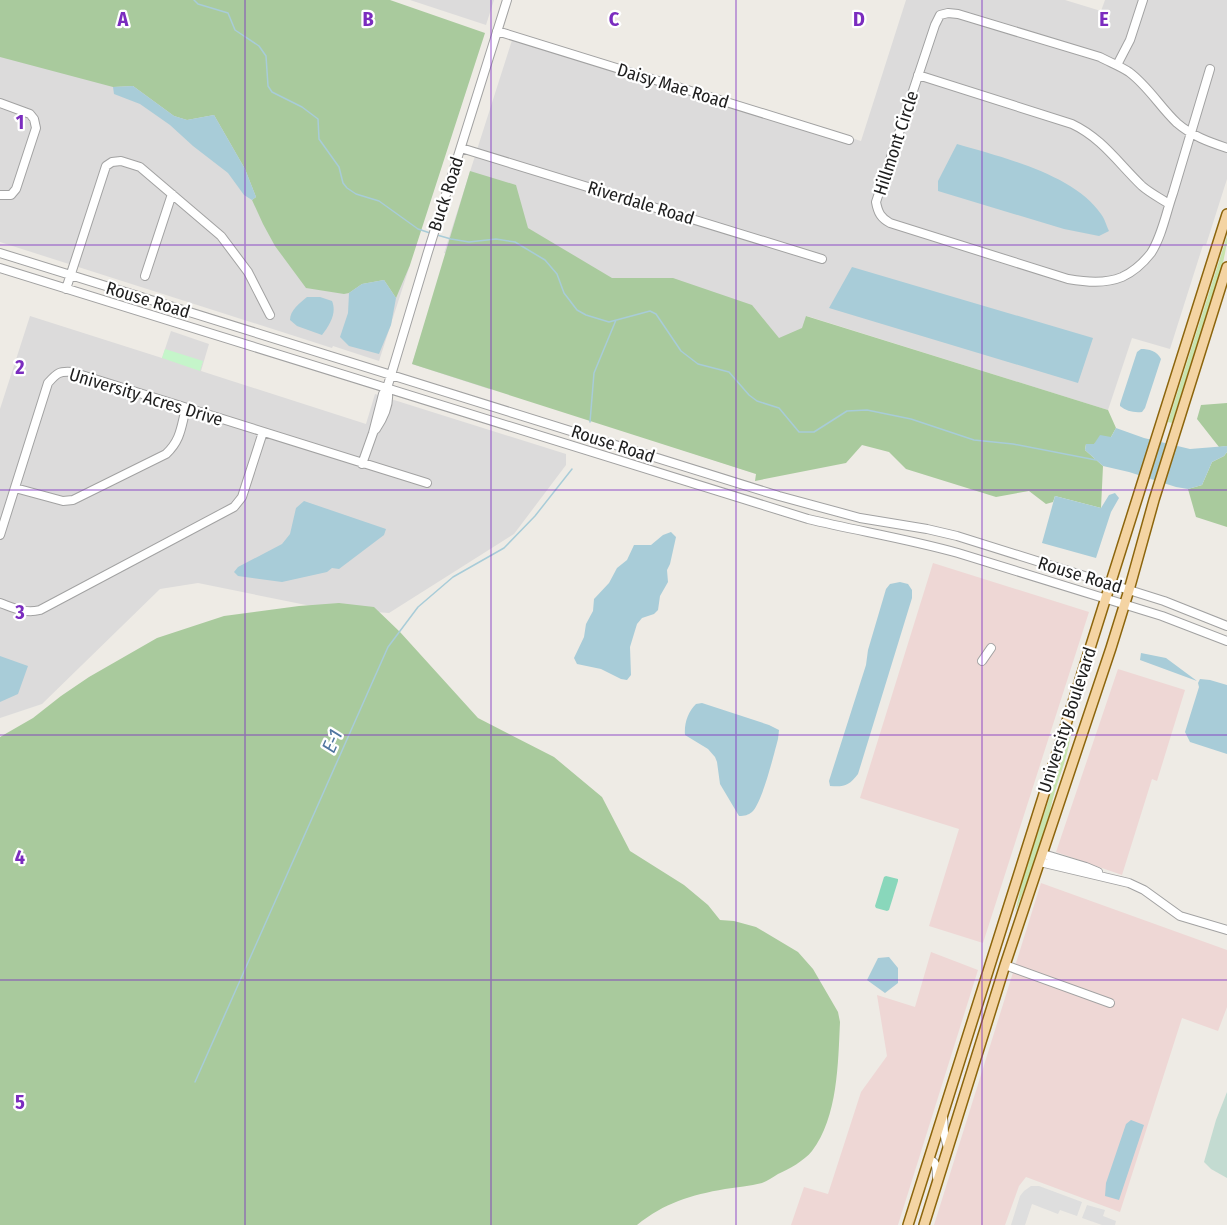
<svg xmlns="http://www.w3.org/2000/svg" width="1227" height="1225" font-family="'Fira Sans Condensed',sans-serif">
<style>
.residential{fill:#dcdbdb}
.commercial{fill:#eed7d5}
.grass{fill:#c8e4ae}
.forest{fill:#a9ca9d}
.wetland{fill:#c3dbd1}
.park{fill:#c5f5ca}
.pitch{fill:#89d7bb}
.parking{fill:#dedede}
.water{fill:#a8ccd8}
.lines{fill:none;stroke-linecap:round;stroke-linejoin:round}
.stream{stroke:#a8ccd8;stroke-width:1.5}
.minor-casing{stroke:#a2a2a2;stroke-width:10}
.major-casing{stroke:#8c650c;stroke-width:12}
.minor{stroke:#fff;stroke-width:8}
.major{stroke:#f4d4a3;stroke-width:9}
.grid{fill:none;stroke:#7b2cbf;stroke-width:1.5;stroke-opacity:0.55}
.labels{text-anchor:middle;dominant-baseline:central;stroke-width:4.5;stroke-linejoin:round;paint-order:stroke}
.street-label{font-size:18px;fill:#1e1e1e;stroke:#fff}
.water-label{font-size:20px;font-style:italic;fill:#4f759f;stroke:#fff}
.grid-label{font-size:20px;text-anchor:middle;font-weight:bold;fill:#7b2cbf;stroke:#fff;stroke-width:4.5;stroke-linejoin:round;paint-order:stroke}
</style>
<rect width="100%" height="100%" fill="#eeebe5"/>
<path class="residential" d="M0 0 243 67 410 265 379 361 333 346 332 348 0 242Z
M410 0H494L486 25Z
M906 0H1065L1101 11 1105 0H1227V179L1206 245H1203L1170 349 1132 338 1108 410 807 316 756 474 490 387 489 389 412 364 447 254 444 253 514 34 861 141Z
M30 316 162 358 171 331 209 344 201 371 366 424 375 394 566 454V465L514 534 389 613 321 608 198 583 160 589 42 704 0 718V409Z"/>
<path class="commercial" d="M933 563 1089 612 983 943 929 926 959 829 860 798Z
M1118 669 1185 690 1157 781 1152 779 1122 875 1056 852Z
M1041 883 1227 950V1007L1218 1031 1182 1018 1120 1212 1026 1177 1019 1186 1005 1225H934Z
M931 952 978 970 898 1225H791L804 1187 828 1194 861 1092 887 1056 877 995 915 1007Z"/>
<path class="grass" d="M1227 236V243L1223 263 1172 423 1168 422Z
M1071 732C1068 764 1050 792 1049 824L1015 913 1023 878Z"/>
<path class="forest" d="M0 0H390L485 33 410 265 396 298 384 280 362 284 349 293 344 294 306 288 275 246 263 224 252 200 256 197 245 169 214 115 187 120 174 116 133 86 113 87 0 57Z
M470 171 516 185 528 228 612 278H673L752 305 779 338 802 328 806 316 1108 410 1116 428 1111 437 1094 444H1086L1085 450 1103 466 1101 508 1055 496 1053 502 1046 504 1029 491 996 497 906 469 889 452 862 445 846 463 755 481 756 474 412 364Z
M1227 403V446L1219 447 1197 419 1201 405Z
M1227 452V527L1196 517 1188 489 1202 485 1212 462 1224 456Z
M339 603 374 607 400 632 478 718 554 757 602 797 630 851 684 885 708 905 720 920 734 921 756 927 798 952 813 969 838 1012 840 1022C838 1063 838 1117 812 1151 804 1161 789 1169 778 1174 773 1177 767 1181 762 1183 750 1186 737 1187 725 1189 691 1195 664 1203 637 1225H0V737L33 718 61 696 89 677 157 638 224 616 299 606Z"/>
<path class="wetland" d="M1227 1092V1178L1211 1169 1204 1162 1216 1120Z"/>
<path class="park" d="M165 349 203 361 200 371 162 358Z"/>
<path class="pitch" d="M886 876 898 879V881L889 910 887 911 876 908 875 906 884 877Z"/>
<path class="parking" d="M1031 1186H1039L1082 1202 1077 1216 1060 1210 1058 1214 1032 1204 1025 1225H1011L1020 1196 1024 1191Z
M1087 1205 1105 1210 1103 1216 1116 1221 1115 1225H1102L1082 1218Z"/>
<path class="water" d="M133 86 174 116 187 120 214 115 245 169 256 197 252 200 244 195 228 173 193 146 170 125 140 104 114 94 113 87Z
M957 144C1001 157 1074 174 1101 214 1105 219 1106 225 1109 231L1099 236 1064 229 938 191V181Z
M852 267 1093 338 1078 383 829 308Z
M384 280 396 298 391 325 379 354 349 346 340 337 348 313 349 293 362 284Z
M307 297H320L332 301C337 313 330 325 322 335L297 326 290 320C290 310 300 303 307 297Z
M1141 349C1149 349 1157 351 1161 359L1145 408 1142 412C1134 413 1126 411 1120 406V404L1137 352Z
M1116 428 1144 438 1190 449 1227 446V452L1224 456 1212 462 1202 485 1188 489 1176 487 1129 472 1103 466 1085 450 1086 444H1094L1100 435 1111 437Z
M1115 493 1119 498 1111 512 1096 558 1042 543 1055 496 1101 508 1109 495Z
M304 501 386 529 384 535 339 569 332 568 327 572 282 582 238 576 234 572 238 567 282 544 290 534 296 508Z
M671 532 676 537 670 564 667 570 668 582 660 596 658 610 654 614 642 618 637 624 630 647 631 675 627 680 621 679 601 669 577 664 574 658 584 637 586 624 593 611 594 599 609 583 617 568 627 560 634 545H651L663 535Z
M900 582 908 584 912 590V598L858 774C849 786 844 787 830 786L829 781 866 665 868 650 886 589 890 584Z
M1141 653 1166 658 1197 681 1140 660Z
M0 656 28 666 18 694 0 702Z
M1200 679 1210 680 1227 685V754L1190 742 1185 732 1199 687 1198 683Z
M702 703 769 725 779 730 778 739C774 754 762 803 752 812 748 815 745 816 739 816L720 784 717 762 715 757 708 749 685 735C684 723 688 712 696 704Z
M889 957 898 968V983L885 993 867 980 878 958Z
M1131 1120 1144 1125 1119 1200 1105 1196 1106 1183 1126 1124Z"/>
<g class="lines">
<path class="stream" d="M194 0 198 4 228 13 235 30 259 46 266 56 268 86 272 92 302 107 318 119 319 139 339 167 343 183 347 188 356 194 379 201 418 229 430 233
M437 235 451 239 469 242 496 239 515 242 545 260 557 274 564 293 577 310 586 315 609 322 650 311 656 314 681 351 698 364 729 372 749 395 757 401 779 408 799 432H814L847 411 867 410 911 419 974 440 1013 444 1096 460
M590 422 594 373 616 320
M195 1082 388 647 418 607 453 577 504 548 535 516 572 469"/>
<defs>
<path id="minor" d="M497 31 849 140
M1117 65 1130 40 1143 0
M1210 69C1198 110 1185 152 1173 193 1166 213 1162 236 1151 253 1144 262 1133 272 1122 277 1105 284 1086 282 1068 279L890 223C881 218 878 213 876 202L935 25 940 15 948 13 958 14 1100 57C1109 62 1120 66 1129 72 1148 86 1160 107 1177 123 1192 136 1209 142 1227 148
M918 75 1072 124C1102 138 1119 164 1142 186 1150 193 1160 198 1169 204
M0 103 30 114 34 119 36 128 16 189 11 195H0
M461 148 822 259
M0 253 779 496 860 518 927 529 957 536 1164 601 1227 626
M0 268 808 519C858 531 908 539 958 553L1162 616 1227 641
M145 276 172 194
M66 289 106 166 112 162 121 161 140 167 221 236 248 272 270 315
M376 429C384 417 391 402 387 388
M362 464 373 433 383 394 387 388 391 375 427 255 507 0
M15 488 63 501 73 500 166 454C181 440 181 427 186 408
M0 535 48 383C57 373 59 371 72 372L427 483
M0 603C14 608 25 614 40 610L234 507 242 497 263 432
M982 661 991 648
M1043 854 1086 867 1098 872
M1040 862 1129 883 1144 890 1180 916 1227 930
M1005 965 1110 1003
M943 1117 944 1133 948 1148
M929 1159C937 1163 937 1168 937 1177"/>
<path id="major" d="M908 1225 1227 214
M924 1225 1005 965 1111 648 1129 590 1154 500 1227 267"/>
</defs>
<use href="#minor" class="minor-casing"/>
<use href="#major" class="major-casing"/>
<use href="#minor" class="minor"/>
<use href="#major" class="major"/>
</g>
<path class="grid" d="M245 0V1225M491 0V1225M736 0V1225M982 0V1225M0 245H1227M0 490H1227M0 735H1227M0 980H1227"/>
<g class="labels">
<g class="street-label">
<text transform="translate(673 86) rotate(17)">Daisy Mae Road</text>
<text transform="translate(896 143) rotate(-72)">Hillmont Circle</text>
<text transform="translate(446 194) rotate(-72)">Buck Road</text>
<text transform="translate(641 203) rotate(17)">Riverdale Road</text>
<text transform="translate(148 300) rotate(17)">Rouse Road</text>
<text transform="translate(146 397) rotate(17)">University Acres Drive</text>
<text transform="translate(613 444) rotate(18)">Rouse Road</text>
<text transform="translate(1080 575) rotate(17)">Rouse Road</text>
<text transform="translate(1067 720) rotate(-72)">University Boulevard</text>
</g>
<g class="water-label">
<text transform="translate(332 741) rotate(-66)">E-1</text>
</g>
</g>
<g class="grid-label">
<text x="123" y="26">A</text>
<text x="368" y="26">B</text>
<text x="614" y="26">C</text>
<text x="859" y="26">D</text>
<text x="1104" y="26">E</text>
<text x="20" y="129">1</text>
<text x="20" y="374">2</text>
<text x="20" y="619">3</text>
<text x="20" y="864">4</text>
<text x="20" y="1109">5</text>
</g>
</svg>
